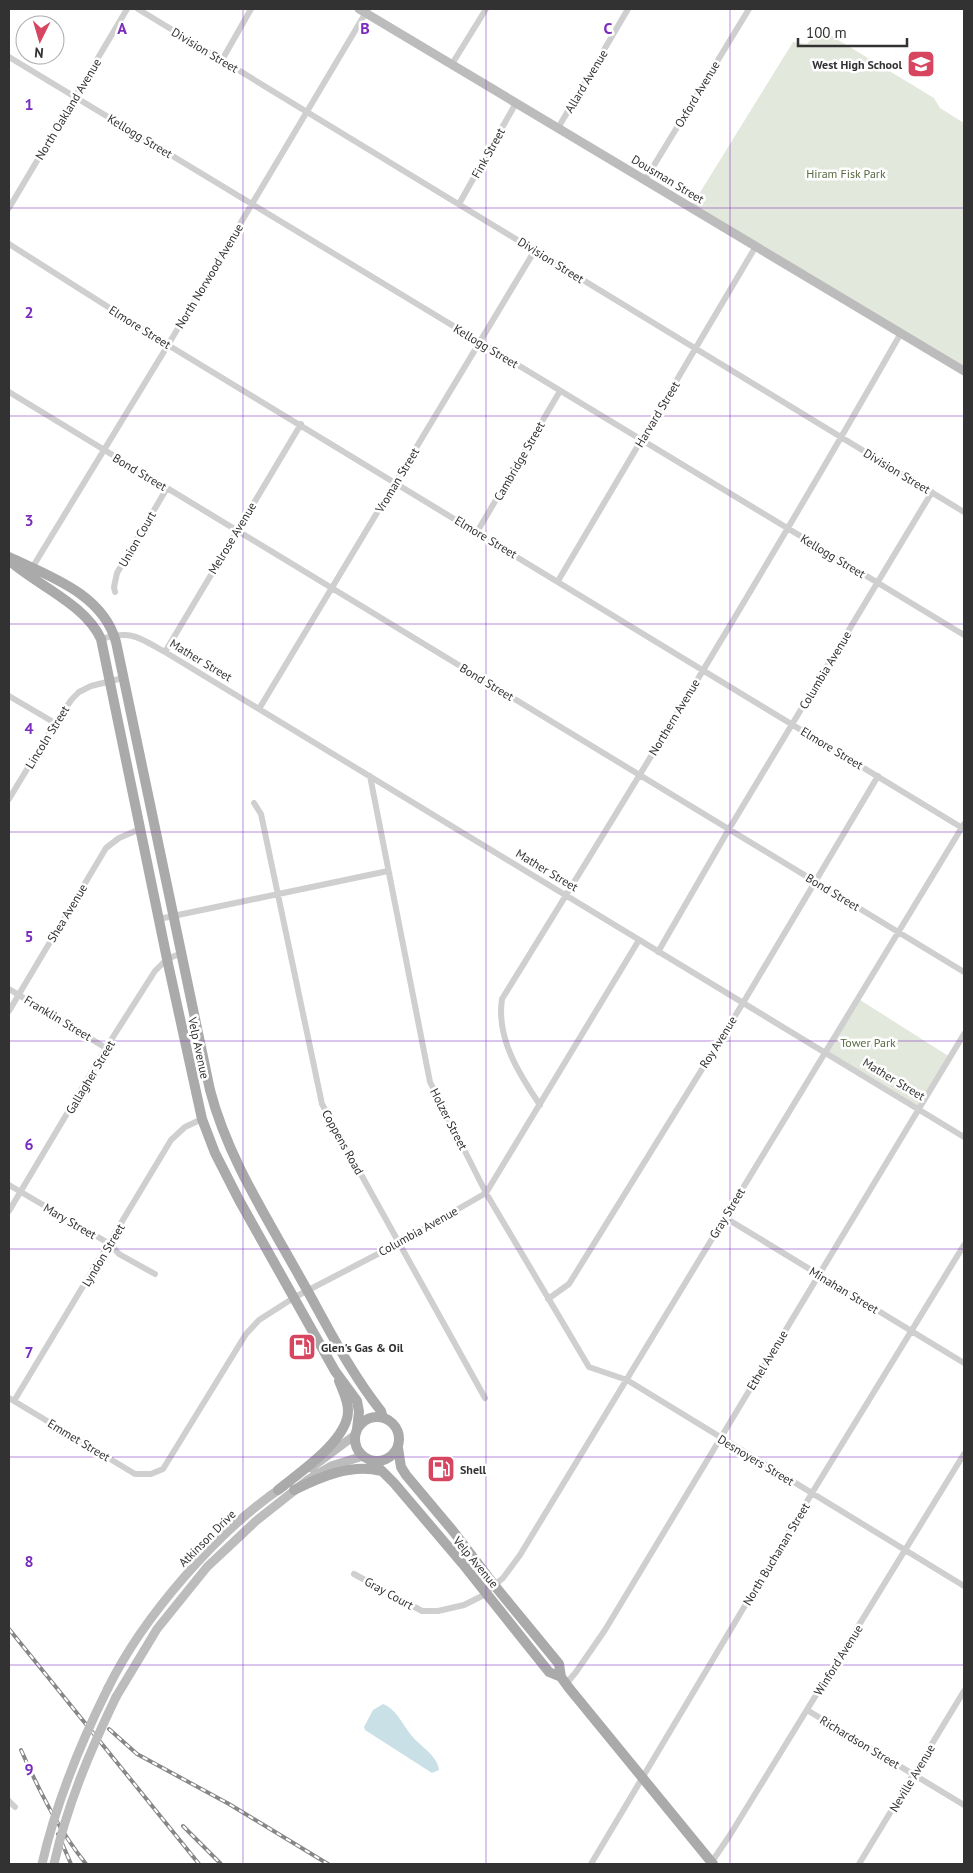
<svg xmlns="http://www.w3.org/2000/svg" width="973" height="1873" font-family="'PT Sans',sans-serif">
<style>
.green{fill:#e3e8dc}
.water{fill:#cae0e7}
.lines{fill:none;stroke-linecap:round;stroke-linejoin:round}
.street{stroke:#cfcfcf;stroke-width:6}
.secondary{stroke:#bcbcbc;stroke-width:9}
.primary{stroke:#aaa;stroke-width:10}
.rail-casing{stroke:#878787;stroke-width:4}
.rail{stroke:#fff;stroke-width:2;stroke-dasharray:5.5;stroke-linecap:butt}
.secondary-bridge{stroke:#bcbcbc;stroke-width:9}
.grid{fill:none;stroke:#7b2cbf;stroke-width:1;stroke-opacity:0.55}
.labels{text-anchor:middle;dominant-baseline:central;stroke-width:5;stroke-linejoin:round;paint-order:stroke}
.street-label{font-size:12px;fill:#323232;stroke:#fff}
.poi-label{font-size:12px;font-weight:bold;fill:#323232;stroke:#fff;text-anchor:start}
.park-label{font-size:12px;fill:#5a6b42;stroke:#fff}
.grid-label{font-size:16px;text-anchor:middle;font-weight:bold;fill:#7b2cbf;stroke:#fff;stroke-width:5;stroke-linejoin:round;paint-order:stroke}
</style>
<rect width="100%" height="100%" fill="#fff"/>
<path class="green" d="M820 29 934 98 940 108 964 123V371L691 207 793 42 807 44Z
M857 998 950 1057 918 1108 824 1052Z"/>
<path class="water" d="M383 1704C396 1708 404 1727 412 1736 420 1746 438 1756 439 1770L432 1773 365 1730 364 1727 373 1710Z"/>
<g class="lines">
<path class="street" d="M138 9 964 512
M9 57 964 635
M222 60 251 9
M452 64 486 9
M558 128 628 9
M645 180 749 9
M459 204 516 103
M9 208 127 9
M9 244 168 345 964 829
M9 392 964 972
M477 532 560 391
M32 568 168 345 368 9
M558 581 756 246
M115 592 114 587 117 573 167 488
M101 639C132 630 138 637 165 652L964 1137
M165 652 301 424
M9 696 55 723
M259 709 535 250
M370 776 430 1082 486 1193 589 1367 627 1380 964 1586
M9 799 55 723 72 699 79 692 91 686 123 678
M254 803 261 814 322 1104 485 1398
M159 919 388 871
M658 952 729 829 932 492
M9 989 106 1048
M9 1011 106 848 119 838 140 829
M540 1105C519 1074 496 1038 502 999 638 779 773 558 901 333
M9 1185 110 1244 119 1254 155 1274
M9 1211 106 1048 155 971 167 959 182 953
M724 1217 964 1363
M548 1299 569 1284 743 1003 878 776
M9 1398 135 1474H151L163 1469 246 1334 259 1320 295 1297 399 1243 486 1193 639 940
M14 1401 171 1140 185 1127 202 1119
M354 1574 422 1611H438L464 1605 482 1596 503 1578 520 1555 964 824
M566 1684 576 1672 605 1630 964 1034
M807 1710 964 1805
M9 1801 15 1807
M711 1863 730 1835 964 1454
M591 1864 812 1493 964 1245
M859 1864 964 1691"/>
<path class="secondary" d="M359 9 964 371
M311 1468 355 1435
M108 1688C143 1617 218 1530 284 1486
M116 1697 157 1629 207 1567 256 1521 309 1479 331 1466 363 1456"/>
<path class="primary" d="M9 557C49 576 103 594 116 642L210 1090C228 1159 268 1219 302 1281 327 1325 349 1371 381 1411L383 1418
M10 561C38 586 85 604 101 639L167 959 202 1119 215 1153 239 1200 335 1371 357 1401 359 1412 357 1429
M355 1439a22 22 0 1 1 44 0a22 22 0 1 1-44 0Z
M398 1448 401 1467 406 1475 453 1531 495 1586 559 1664 561 1677 569 1688 713 1864
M372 1461 394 1483 462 1563 549 1672 561 1677
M278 1490C300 1472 348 1440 348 1411 348 1400 343 1391 339 1381
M294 1490C320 1477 352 1463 381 1471"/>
<defs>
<path id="rail" d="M9 1629 199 1864
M109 1729 137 1754 229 1804 328 1864
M21 1750C39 1790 58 1829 86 1864
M183 1826 221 1864
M58 1834 71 1864"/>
</defs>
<use href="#rail" class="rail-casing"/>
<use href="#rail" class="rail"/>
<path class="secondary-bridge" d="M42 1864C56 1803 80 1744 108 1688
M54 1864C67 1805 90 1751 116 1697"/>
</g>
<path class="grid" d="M243 9V1864M486 9V1864M730 9V1864M9 208H964M9 416H964M9 624H964M9 832H964M9 1041H964M9 1249H964M9 1457H964M9 1665H964"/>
<defs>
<symbol id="school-square" viewBox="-11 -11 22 22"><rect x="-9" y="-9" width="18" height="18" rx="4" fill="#d74661" stroke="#fff"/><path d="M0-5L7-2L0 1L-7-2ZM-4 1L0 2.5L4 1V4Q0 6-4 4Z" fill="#fff"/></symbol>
<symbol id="fuel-square" viewBox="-11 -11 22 22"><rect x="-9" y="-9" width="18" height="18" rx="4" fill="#d74661" stroke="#fff"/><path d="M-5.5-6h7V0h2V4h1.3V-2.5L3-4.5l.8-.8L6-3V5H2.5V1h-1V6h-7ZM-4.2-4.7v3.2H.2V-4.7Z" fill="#fff"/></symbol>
</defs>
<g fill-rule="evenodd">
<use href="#school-square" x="905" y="48" width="32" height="32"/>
<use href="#fuel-square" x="286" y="1331" width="32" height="32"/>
<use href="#fuel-square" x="425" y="1453" width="32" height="32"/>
</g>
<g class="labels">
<g class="street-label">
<text transform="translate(205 50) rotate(31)">Division Street</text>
<text transform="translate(586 81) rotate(-59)">Allard Avenue</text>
<text transform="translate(697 94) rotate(-59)">Oxford Avenue</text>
<text transform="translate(68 109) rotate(-59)">North Oakland Avenue</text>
<text transform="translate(140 136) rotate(31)">Kellogg Street</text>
<text transform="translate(488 153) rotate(-61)">Fink Street</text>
<text transform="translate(668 179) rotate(31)">Dousman Street</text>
<text transform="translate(551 260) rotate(32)">Division Street</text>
<text transform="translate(209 276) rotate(-59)">North Norwood Avenue</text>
<text transform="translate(140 327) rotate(32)">Elmore Street</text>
<text transform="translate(486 346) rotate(31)">Kellogg Street</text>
<text transform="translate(657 414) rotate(-59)">Harvard Street</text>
<text transform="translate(519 461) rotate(-60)">Cambridge Street</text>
<text transform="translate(897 471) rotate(31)">Division Street</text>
<text transform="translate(140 472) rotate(31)">Bond Street</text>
<text transform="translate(397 480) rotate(-59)">Vroman Street</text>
<text transform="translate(486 537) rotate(31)">Elmore Street</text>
<text transform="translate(232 538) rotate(-59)">Melrose Avenue</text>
<text transform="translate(137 539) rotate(-60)">Union Court</text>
<text transform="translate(833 556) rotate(31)">Kellogg Street</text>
<text transform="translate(201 660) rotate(31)">Mather Street</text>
<text transform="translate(825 670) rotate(-59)">Columbia Avenue</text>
<text transform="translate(487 682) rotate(31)">Bond Street</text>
<text transform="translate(674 717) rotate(-59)">Northern Avenue</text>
<text transform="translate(47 737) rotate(-58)">Lincoln Street</text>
<text transform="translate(832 748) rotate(31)">Elmore Street</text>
<text transform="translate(547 870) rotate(31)">Mather Street</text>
<text transform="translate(833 892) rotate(31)">Bond Street</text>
<text transform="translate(67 913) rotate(-59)">Shea Avenue</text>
<text transform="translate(58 1018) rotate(31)">Franklin Street</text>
<text transform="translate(718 1042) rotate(-58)">Roy Avenue</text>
<text transform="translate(199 1048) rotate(78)">Velp Avenue</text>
<text transform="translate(90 1077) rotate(-59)">Gallagher Street</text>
<text transform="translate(894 1079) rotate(31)">Mather Street</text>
<text transform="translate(449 1119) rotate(63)">Holzer Street</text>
<text transform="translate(343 1142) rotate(61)">Coppens Road</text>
<text transform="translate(727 1213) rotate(-59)">Gray Street</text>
<text transform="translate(70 1221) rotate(30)">Mary Street</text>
<text transform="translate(418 1231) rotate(-29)">Columbia Avenue</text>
<text transform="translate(103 1255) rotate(-59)">Lyndon Street</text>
<text transform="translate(844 1290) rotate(31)">Minahan Street</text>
<text transform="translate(767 1360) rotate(-59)">Ethel Avenue</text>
<text transform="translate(79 1440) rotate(31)">Emmet Street</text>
<text transform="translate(756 1460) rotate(31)">Desnoyers Street</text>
<text transform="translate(207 1538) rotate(-45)">Atkinson Drive</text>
<text transform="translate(776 1554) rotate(-59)">North Buchanan Street</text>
<text transform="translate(476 1562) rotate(50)">Velp Avenue</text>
<text transform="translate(389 1593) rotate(29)">Gray Court</text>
<text transform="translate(838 1660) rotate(-58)">Winford Avenue</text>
<text transform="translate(860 1742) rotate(31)">Richardson Street</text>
<text transform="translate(912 1778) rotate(-59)">Neville Avenue</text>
</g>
<g class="poi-label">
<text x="902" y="64" text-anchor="end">West High School</text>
<text x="321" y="1347">Glen's Gas &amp; Oil</text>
<text x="460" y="1469">Shell</text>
</g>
<g class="park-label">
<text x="846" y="173">Hiram Fisk Park</text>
<text x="868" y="1042">Tower Park</text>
</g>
</g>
<g class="grid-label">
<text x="122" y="34">A</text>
<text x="365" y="34">B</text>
<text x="608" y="34">C</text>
<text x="29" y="110">1</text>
<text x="29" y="318">2</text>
<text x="29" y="526">3</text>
<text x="29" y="734">4</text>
<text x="29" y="942">5</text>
<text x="29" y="1150">6</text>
<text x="29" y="1358">7</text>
<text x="29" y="1567">8</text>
<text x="29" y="1775">9</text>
</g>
<rect width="973" height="1873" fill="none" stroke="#323232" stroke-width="20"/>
<g transform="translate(40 40) rotate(185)"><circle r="24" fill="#ffffff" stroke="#adadad"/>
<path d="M0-4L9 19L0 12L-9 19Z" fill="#d74661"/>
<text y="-8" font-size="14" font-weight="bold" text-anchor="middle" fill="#323232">N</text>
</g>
<path d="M798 38v8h109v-8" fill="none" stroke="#323232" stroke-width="2.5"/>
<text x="806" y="38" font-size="15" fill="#323232" stroke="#ffffff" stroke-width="4" paint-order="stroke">100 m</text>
</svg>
